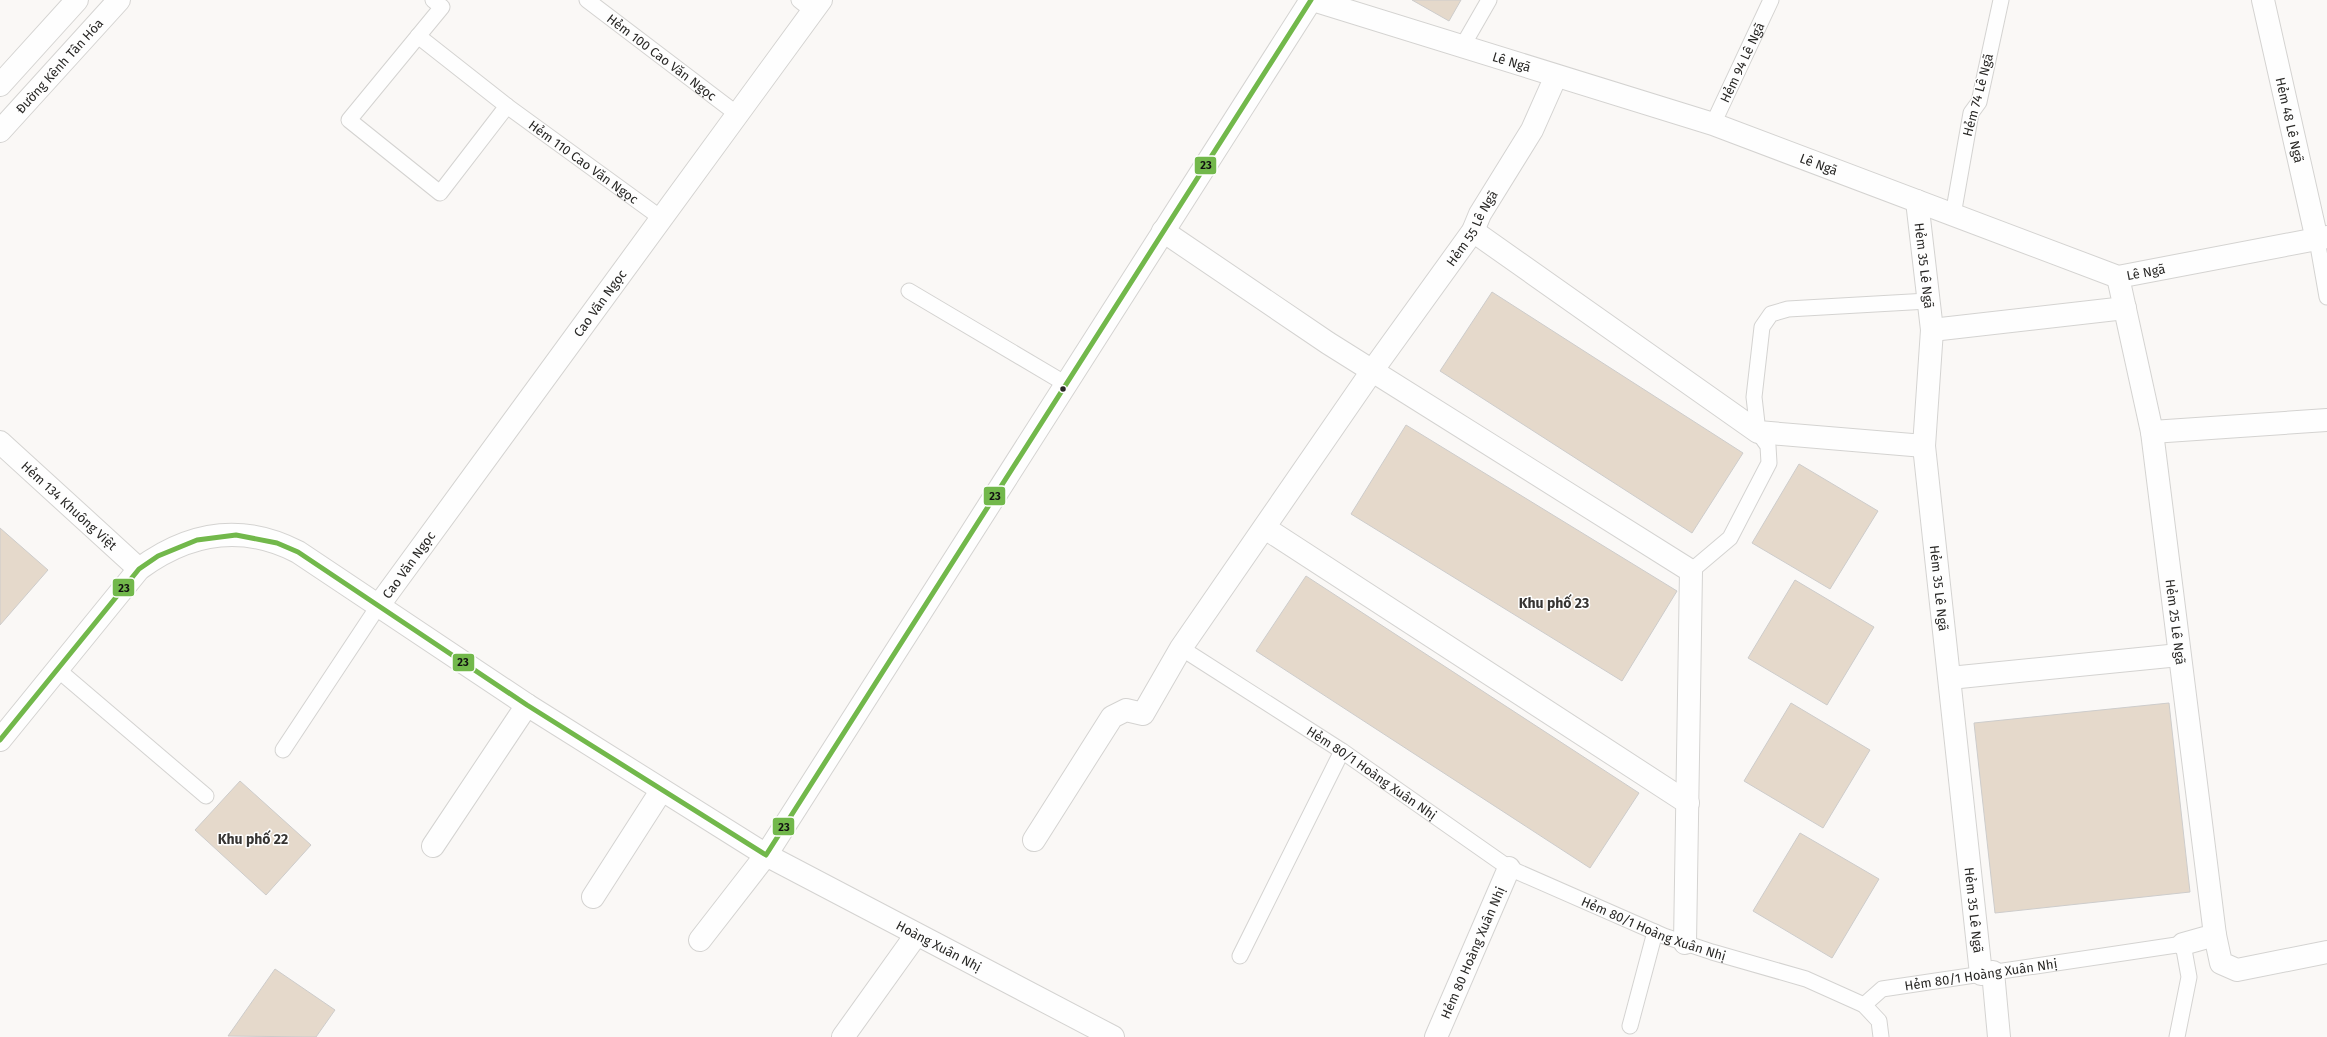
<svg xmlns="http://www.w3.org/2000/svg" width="2327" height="1037" font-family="'Fira Sans',sans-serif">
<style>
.building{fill:#e5d9cb;stroke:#cdcccb}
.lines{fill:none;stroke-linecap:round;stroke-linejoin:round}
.service-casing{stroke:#d4d3d1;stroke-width:17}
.minor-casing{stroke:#d4d3d1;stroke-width:24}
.tertiary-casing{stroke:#d4d3d1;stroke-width:24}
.service{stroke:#fefefe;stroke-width:15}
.minor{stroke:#fefefe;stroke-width:22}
.tertiary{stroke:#fefefe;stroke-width:22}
.bus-1-casing{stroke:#fff;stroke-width:8}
.bus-1{stroke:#72b84b;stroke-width:5}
.bus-dot{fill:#292826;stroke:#fff;stroke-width:1.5}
.labels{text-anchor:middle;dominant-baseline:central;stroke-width:3;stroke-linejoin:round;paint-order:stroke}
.street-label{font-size:13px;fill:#292826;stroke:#fff}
.neighbourhood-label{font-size:14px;font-weight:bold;fill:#363432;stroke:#fff}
.line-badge{stroke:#fff;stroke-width:1.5}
.pale-badge-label{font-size:11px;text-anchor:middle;font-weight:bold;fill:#111}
</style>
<rect width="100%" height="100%" fill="#faf8f6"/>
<path class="building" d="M1412 0H1461L1449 21Z
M1492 292 1743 453 1692 533 1440 371Z
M1406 425 1677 591 1622 681 1351 514Z
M1799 464 1878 511 1830 589 1752 543Z
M0 528 48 570 0 625Z
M1306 576 1639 793 1590 868 1256 651Z
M1795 580 1874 627 1827 705 1748 658Z
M1791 703 1870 750 1823 828 1744 781Z
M2169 703 2190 892 1995 913 1974 723Z
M240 781 311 845 266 895 195 830Z
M1800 833 1879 879 1832 958 1753 911Z
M275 969 335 1010 316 1037 228 1036Z"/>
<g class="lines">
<defs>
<g id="service">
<path d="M433 0 442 7 349 120 440 193 507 106"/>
<path id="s1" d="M587 0 737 114"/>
<path d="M799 0 813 11"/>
<path id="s2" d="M418 36 507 106 661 218"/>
<path d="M1462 47 1489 0"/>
<path id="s3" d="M1713 124 1771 0"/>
<path d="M1953 215 1971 113 1979 102 2001 0"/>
<path d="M2317 240 2327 297"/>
<path d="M909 291 1066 384"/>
<path d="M1691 571 1730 538 1769 463 1768 446 1758 432 1754 397 1762 327 1771 314 1788 309 1928 301"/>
<path id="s4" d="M1181 648 1342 751 1509 868 1664 936 1712 952 1806 979 1864 1005 1879 1021 1881 1037"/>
<path d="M57 669 206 796"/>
<path d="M283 750 379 605"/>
<path d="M1240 956 1342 751"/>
<path id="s5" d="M1864 1005 1882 989 2183 944 2189 977 2177 1037"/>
<path d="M1630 1026 1655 932"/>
</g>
<g id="minor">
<path id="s6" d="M1313 0 1713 124 2118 277 2327 237"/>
<path id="s7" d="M2263 0 2317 240"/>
<path id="s8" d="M1917 201 1932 330 1924 446 1981 974"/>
<path d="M1163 231 1328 343 1691 571 1685 943"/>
<path d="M1473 231 1758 432 1924 446"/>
<path id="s9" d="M2118 277 2152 432 2215 935 2183 944"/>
<path d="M1932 330 2125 308"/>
<path d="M2152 432 2327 420"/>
<path id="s10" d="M0 442 139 569"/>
<path d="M1265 528 1688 803"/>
<path id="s11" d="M379 605 821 0"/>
<path d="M1950 678 2179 655"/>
<path id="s12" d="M1034 840 1112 717 1126 710 1143 714 1181 648 1372 371 1473 231 1480 214 1532 130 1556 76"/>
<path d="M433 846 527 705"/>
<path d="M593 897 661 791"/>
<path d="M2215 935 2221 963 2237 970 2327 952"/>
<path id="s13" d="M700 940 766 855 1113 1037"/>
<path d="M1993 972 1999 1037"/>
<path d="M843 1037 916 935"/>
<path id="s14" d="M1436 1037 1509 868"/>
</g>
<g id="tertiary">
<path d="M0 85 77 0"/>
<path id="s15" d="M0 131 119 0"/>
<path d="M0 740 139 569C189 532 242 523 298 552L527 705 766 855 1311 0"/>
</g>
</defs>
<use href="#service" class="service-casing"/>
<use href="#minor" class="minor-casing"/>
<use href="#tertiary" class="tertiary-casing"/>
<use href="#service" class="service"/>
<use href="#minor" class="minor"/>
<use href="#tertiary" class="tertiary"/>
<defs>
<path id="bus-1" d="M0 740 139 569 158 556 197 540 236 535 277 543 298 552 527 705 766 855 1311 0"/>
</defs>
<use href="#bus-1" class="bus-1-casing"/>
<use href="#bus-1" class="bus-1"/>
</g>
<circle class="bus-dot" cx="1063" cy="389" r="3.5"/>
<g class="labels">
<g class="street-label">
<text stroke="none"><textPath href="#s1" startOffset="94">Hẻm 100 Cao Văn Ngọc</textPath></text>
<text stroke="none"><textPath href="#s6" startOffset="208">Lê Ngã</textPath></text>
<text stroke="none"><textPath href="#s3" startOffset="68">Hẻm 94 Lê Ngã</textPath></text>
<text stroke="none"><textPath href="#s15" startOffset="88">Đường Kênh Tân Hóa</textPath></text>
<text transform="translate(1978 95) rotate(-75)">Hẻm 74 Lê Ngã</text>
<text stroke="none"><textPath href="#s7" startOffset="123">Hẻm 48 Lê Ngã</textPath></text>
<text stroke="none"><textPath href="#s2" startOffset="208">Hẻm 110 Cao Văn Ngọc</textPath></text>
<text stroke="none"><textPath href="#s6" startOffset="532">Lê Ngã</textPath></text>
<text stroke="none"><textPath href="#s12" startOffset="766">Hẻm 55 Lê Ngã</textPath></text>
<text stroke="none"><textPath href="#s8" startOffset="65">Hẻm 35 Lê Ngã</textPath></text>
<text stroke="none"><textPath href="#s6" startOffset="880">Lê Ngã</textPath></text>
<text stroke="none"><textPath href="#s11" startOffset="374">Cao Văn Ngọc</textPath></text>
<text stroke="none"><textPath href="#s10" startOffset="94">Hẻm 134 Khuông Việt</textPath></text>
<text stroke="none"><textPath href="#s11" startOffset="50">Cao Văn Ngọc</textPath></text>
<text stroke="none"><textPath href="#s8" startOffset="389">Hẻm 35 Lê Ngã</textPath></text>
<text stroke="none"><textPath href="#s9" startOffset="350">Hẻm 25 Lê Ngã</textPath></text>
<text stroke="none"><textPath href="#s4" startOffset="228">Hẻm 80/1 Hoàng Xuân Nhị</textPath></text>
<text stroke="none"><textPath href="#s8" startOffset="713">Hẻm 35 Lê Ngã</textPath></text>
<text stroke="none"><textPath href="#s4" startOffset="552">Hẻm 80/1 Hoàng Xuân Nhị</textPath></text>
<text stroke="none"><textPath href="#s13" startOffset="303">Hoàng Xuân Nhị</textPath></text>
<text stroke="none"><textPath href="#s14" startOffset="92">Hẻm 80 Hoàng Xuân Nhị</textPath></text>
<text stroke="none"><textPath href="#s5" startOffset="124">Hẻm 80/1 Hoàng Xuân Nhị</textPath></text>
</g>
<g class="neighbourhood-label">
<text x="1554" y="603">Khu phố 23</text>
<text x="253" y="839">Khu phố 22</text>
</g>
</g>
<g class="line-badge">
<rect x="1194" y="156" width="23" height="19" rx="4" fill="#72b84b"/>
<rect x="983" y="486" width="23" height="20" rx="4" fill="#72b84b"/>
<rect x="112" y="578" width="23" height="19" rx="4" fill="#72b84b"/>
<rect x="452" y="653" width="23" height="19" rx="4" fill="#72b84b"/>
<rect x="772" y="817" width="23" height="19" rx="4" fill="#72b84b"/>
</g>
<g class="pale-badge-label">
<text x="1206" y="169">23</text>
<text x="995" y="500">23</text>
<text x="124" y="592">23</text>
<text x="463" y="666">23</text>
<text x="784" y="831">23</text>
</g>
</svg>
